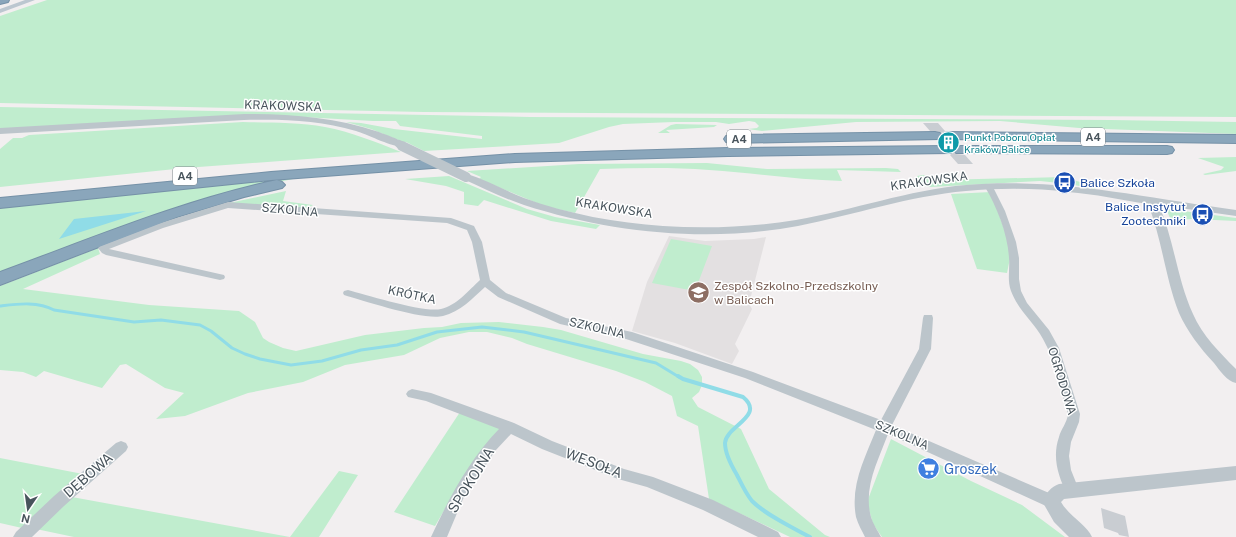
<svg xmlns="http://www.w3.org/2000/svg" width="1236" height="537" font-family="'Public Sans',sans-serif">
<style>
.education{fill:#e3e0e1}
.green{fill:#c0edce}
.water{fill:#90dce7}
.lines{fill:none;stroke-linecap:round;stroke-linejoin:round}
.stream-far1{stroke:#90dce7;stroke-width:3}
.stream{stroke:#90dce7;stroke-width:4}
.building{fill:#c9cdd2}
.motorway-casing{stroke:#7591a7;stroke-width:2}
.minor{fill:#bcc5cb;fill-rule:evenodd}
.tertiary{fill:#bcc5cb;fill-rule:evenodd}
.secondary{fill:#bcc7d0;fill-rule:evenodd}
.motorway{fill:#8aa6bb;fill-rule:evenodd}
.tertiary-bridge-far1{stroke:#bcc5cb;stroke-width:8}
.tertiary-bridge{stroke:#bcc5cb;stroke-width:10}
.labels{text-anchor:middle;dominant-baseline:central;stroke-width:3;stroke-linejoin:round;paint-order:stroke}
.far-culture-label{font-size:10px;fill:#0d838f;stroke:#fff;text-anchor:start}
.shield{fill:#fff;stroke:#7f878d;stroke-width:1}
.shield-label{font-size:11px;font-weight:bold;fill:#48545c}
.street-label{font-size:12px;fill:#48545c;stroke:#fff}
.transit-label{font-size:12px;fill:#164399;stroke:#fff;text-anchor:start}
.education-label{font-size:12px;fill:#785e54;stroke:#fff;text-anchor:start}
.near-street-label{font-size:14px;fill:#48545c;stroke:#fff}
.near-shop-label{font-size:14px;fill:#366cbe;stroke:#fff;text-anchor:start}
</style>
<rect width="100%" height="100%" fill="#f2eff0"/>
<path class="education" d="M669 236 705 241 754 239 766 237 749 304 752 309 735 344 739 351 732 364 675 343 632 331 647 282Z"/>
<path class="green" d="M47 0H1236V117L424 112 0 103V16Z
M0 107 530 117 1111 120 1236 122V134L1079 128 1000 121 856 122 762 131 748 129 757 128 759 126 755 122 749 121 729 124 716 122H674L623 124 609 127 559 143 424 151 406 142H403L371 129 346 122 361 123 394 129 482 139V136L400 126 396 121H373L267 115 0 129Z
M243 122C270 123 298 122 325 127 351 132 376 142 401 152L185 168 0 187V149L13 138H22L29 135Z
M671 125 676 124 717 125 714 127 666 130 670 133H658Z
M1236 157V171L1205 175 1203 174 1221 170 1224 167 1198 158Z
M707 163 767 169 886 168 898 169 901 172 837 170 842 181C798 180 754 173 709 170 672 167 636 168 600 169L575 213 544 206 479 179 481 177 467 171 579 164Z
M923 175 939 180 1063 177 1094 186 1095 189 1069 184 1040 181 931 187 923 186 916 179 917 176Z
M449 176 527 209 555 217 600 225 596 229 551 221 484 200 478 206 464 204V192L446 186 405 179Z
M302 177 270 184 0 276V208Z
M286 191 283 201 313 205 307 209 229 203Z
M991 192 1009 243 1010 258 1007 273 977 269 951 194Z
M1168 209 1236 218V221L1193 219 1171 220 1167 211Z
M671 239 712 246 695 291 652 283Z
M98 248 100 254 23 289 149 305 239 311 255 322 263 338 269 342 283 348 296 351 365 335 424 328 442 327 461 323 499 322 543 327 561 330 643 354 681 361 690 364 698 370 702 377V385L699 392 692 398 698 407 741 429 769 489 825 535 830 537H790L709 499 698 426 677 416 672 396 645 382 616 371 527 344 512 338 487 332H469L440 338 404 355 345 365 303 382 248 393 185 416 156 419 184 393 165 388 126 364 120 365 102 388 44 371 36 377 23 372 0 370V286Z
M460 412 501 428 459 485 435 526 394 512Z
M891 439 971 481 1022 505 1065 537H882L873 524 867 502Z
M0 458 83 474 22 528 0 523Z
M339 471 358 475 319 537H74L36 529 72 497 290 537Z"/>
<path class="water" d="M146 211 59 239 74 219Z"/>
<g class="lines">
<path class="stream-far1" d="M0 306C17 304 38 301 54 310L134 322 161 320 200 325 211 331 232 348 245 354 260 359 291 365 322 361 361 350 397 345 437 332 482 327 524 332 656 363 679 377"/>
<path class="stream" d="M678 376 683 379 743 397C766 416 726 426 725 443 725 454 731 465 737 475 741 483 746 494 752 501 766 515 793 528 810 537"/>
</g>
<path class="building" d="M923 123H938L945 131 942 133 940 132 930 131Z
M942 139 944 140 953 141 957 145 954 148 951 146 941 145 938 141Z
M954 152 956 154 965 155 973 164H958L950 155Z
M1101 508 1125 516 1129 537 1119 535 1118 533 1104 528Z"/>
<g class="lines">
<defs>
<path id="motorway" d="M0 0H9L8 2 0 4Z
M935 132 940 133 942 136 940 139 731 143 726 142 724 139 726 136 731 135Z
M949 132 1236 135V143L944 139 942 136 944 133Z
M946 146 951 147 953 150 951 153 728 156 515 162 271 180 0 208V198L271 172 515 154 728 148Z
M961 146H1167L1172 147 1174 150 1172 153 1167 154 956 153 954 150 956 147Z
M277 180 282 182 285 185 282 188 244 197 177 217 0 285V272C93 238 180 201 277 180Z"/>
</defs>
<use href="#motorway" class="motorway-casing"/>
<path class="minor" d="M989 184 992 185 1005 211 1016 242 1019 258V279L1021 291 1027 303 1049 330 1059 348 1080 414 1079 422 1071 442 1069 456 1071 470 1079 490 1077 494 1072 496 1067 494C1058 476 1052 457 1059 437 1061 429 1067 423 1068 414 1060 389 1056 362 1043 339 1034 322 1018 310 1011 291 1007 280 1010 270 1009 258 1008 235 997 207 985 187Z
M228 202 451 218 474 226 482 242 490 280 506 293 566 318 632 332 753 372 881 420 919 349 923 318 924 315H932L933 318 931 349 892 425 1056 496 1058 501 1056 506 1051 507 1046 506 888 434C878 461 863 488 871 517 873 524 878 531 881 537H865C862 531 858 524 856 517 850 485 865 458 876 430L745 378 626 339 560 324 498 297 485 287C473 298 460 312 443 316 425 321 365 301 344 295L343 293 344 291 348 290C367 295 424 313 441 309 456 306 469 290 480 280L472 242 467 230 447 223 228 208 163 228 109 249 224 275 225 277 224 279 220 280 106 255 102 253 98 248 100 246 157 224Z
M412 389 431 393 514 423 552 441 624 469 653 477 713 500 778 532 781 537H758L703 510 647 487 618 479 542 449 511 434 495 451 463 499 447 537H431C449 498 469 460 499 429L426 401 408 397 406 394 408 391Z
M121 441 126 443 128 447 126 451 64 506 32 537H13L16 532 54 496 116 443Z"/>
<path class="tertiary" d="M244 114C290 114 334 117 379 132 386 135 398 138 404 144L402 146C393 148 367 134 356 131 319 120 282 119 244 120L0 134V128Z
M466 174C486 179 505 191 524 198 568 214 617 223 663 226 708 229 752 227 796 220 854 210 908 190 966 185 1057 177 1146 198 1236 210V216L1159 205C1174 240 1177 279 1193 314 1202 335 1220 353 1236 369V383C1227 381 1220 371 1214 363 1200 348 1187 331 1179 313 1165 277 1162 239 1148 204 1121 200 1095 194 1068 192 1034 188 1000 188 966 191 909 196 854 215 798 226 708 243 611 233 524 205 503 198 483 188 463 179L461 177 463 175Z
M1236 466V480L1064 499 1061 502C1069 516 1087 525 1092 537H1069L1054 522 1042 501C1046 493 1051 487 1059 484Z"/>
<path class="secondary" d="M25 0H35L0 13V9Z"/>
<use href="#motorway" class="motorway"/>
<path class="tertiary-bridge-far1" d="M399 144 404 147"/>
<path class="tertiary-bridge" d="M402 146 466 177"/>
</g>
<defs>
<symbol id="building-disc" viewBox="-11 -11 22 22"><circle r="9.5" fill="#0f9aa8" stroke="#fff"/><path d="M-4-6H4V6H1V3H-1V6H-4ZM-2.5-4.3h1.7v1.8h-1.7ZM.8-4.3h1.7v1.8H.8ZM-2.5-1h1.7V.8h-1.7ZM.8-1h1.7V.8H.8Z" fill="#fff"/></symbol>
<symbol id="bus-disc" viewBox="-11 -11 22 22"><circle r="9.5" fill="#1a4fb4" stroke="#fff"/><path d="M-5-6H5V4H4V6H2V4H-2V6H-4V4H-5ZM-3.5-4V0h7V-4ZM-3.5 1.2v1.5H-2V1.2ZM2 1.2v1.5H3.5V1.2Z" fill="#fff"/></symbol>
<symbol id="school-disc" viewBox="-11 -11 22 22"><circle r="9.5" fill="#8d6e63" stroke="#fff"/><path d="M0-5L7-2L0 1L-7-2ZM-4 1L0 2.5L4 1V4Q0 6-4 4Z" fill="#fff"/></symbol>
<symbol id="supermarket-disc" viewBox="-11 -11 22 22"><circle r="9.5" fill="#3f7fe0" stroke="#fff"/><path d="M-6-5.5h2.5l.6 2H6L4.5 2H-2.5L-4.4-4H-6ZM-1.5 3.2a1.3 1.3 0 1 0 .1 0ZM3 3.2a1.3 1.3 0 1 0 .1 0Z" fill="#fff"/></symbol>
</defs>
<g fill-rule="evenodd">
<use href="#building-disc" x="936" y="130" width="25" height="25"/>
<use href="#bus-disc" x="1052" y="170" width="25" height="25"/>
<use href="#bus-disc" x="1190" y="202" width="25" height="25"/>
<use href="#school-disc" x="686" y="280" width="25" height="25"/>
<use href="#supermarket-disc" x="916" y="456" width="25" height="25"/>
</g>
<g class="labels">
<g class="far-culture-label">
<text x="964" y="137">Punkt Poboru Opłat<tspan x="964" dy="12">Kraków Balice</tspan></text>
</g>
<g class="shield">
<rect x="1081" y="128" width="24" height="18" rx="3"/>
<rect x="727" y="130" width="24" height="18" rx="3"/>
<rect x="173" y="167" width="24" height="18" rx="3"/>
</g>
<g class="shield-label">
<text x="1093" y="137">A4</text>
<text x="739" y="139">A4</text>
<text x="185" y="176">A4</text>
</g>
<g class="street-label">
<text transform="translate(283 106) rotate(2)">KRAKOWSKA</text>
<text transform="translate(929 181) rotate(-8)">KRAKOWSKA</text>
<text transform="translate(614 208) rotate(9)">KRAKOWSKA</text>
<text transform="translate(290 210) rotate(5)">SZKOLNA</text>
<text transform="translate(412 295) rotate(12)">KRÓTKA</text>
<text transform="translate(597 328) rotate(13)">SZKOLNA</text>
<text transform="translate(1062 381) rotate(73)">OGRODOWA</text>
<text transform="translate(902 435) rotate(23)">SZKOLNA</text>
</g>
<g class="transit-label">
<text x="1080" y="183">Balice Szkoła</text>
<text x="1186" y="207" text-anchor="end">Balice Instytut<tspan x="1186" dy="14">Zootechniki</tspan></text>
</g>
<g class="education-label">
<text x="714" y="286">Zespół Szkolno-Przedszkolny<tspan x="714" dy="14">w Balicach</tspan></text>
</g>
<g class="near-street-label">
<text transform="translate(594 463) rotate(21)">WESOŁA</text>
<text transform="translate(88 475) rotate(-41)">DĘBOWA</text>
<text transform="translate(471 480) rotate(-58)">SPOKOJNA</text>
</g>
<g class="near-shop-label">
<text x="944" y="469">Groszek</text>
</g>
</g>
<g transform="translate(28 509) rotate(193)" stroke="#ffffff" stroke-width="3" paint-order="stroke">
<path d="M0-3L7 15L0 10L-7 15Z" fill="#48545c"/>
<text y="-6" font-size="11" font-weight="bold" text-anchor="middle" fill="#48545c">N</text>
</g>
</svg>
